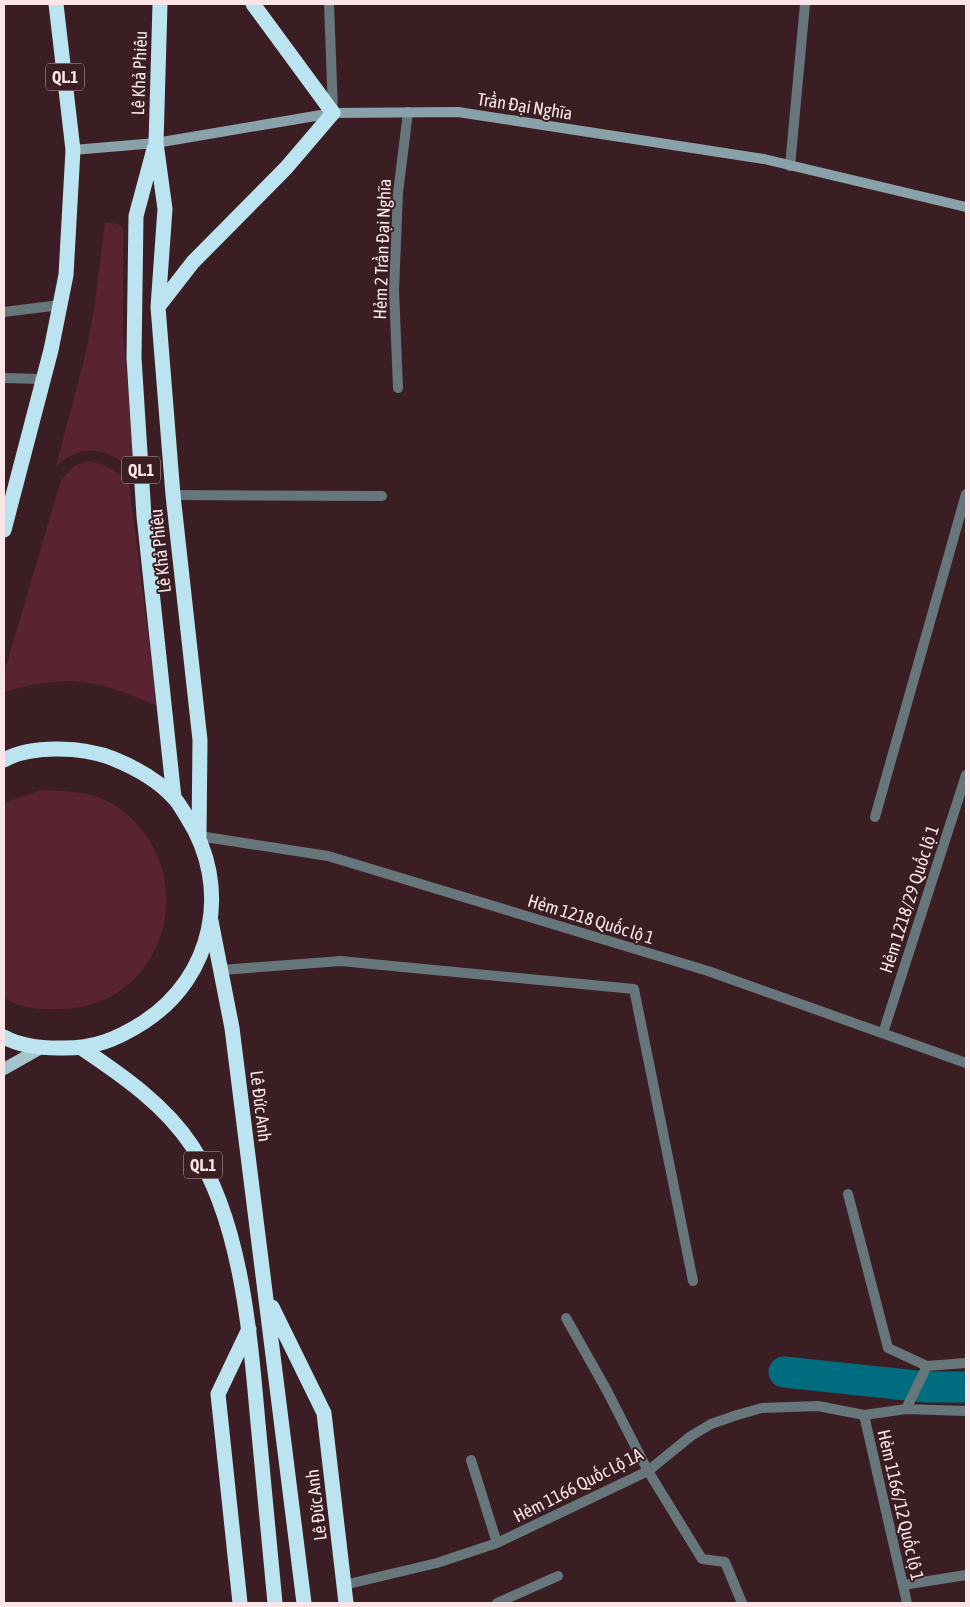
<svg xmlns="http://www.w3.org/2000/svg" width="970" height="1607" font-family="'Asap Condensed',sans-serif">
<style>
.green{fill:#5a2332}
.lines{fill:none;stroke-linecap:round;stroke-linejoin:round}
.canal{stroke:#006c80;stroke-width:31}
.lane{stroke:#66767a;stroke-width:10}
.street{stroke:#66767a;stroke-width:10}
.secondary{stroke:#89a2aa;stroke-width:10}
.primary{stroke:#a4c5ce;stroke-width:12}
.highway{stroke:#bce4f0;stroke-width:15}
.labels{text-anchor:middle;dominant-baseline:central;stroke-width:4;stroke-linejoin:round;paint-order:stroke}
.shield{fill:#3a1e24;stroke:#c0a9ad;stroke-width:1}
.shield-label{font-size:16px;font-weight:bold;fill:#f9e5e8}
.street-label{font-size:18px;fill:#f9e5e8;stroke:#3a1e24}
</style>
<rect width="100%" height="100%" fill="#3a1e24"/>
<path class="green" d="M105 222 118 224 123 229V335L136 472C109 450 86 440 56 466L85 356 94 310Z
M89 461C106 465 117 470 129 483L157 706C96 679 68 674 4 692V673L61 480 74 466Z
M41 790C65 791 90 791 111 803 205 860 173 1005 62 1009 43 1010 20 1009 4 998V803Z"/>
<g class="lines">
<path class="canal" d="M784 1372 926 1387H966"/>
<path class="lane" d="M4 378 42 379
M173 495 382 496
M382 965 634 989 693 1281
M471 1460 497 1543
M648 1471 702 1559 725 1562 742 1603
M344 1585 437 1563 497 1543 648 1471 691 1436 711 1424 737 1415
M497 1603 558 1576"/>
<path class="street" d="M329 4 333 112
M790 166 805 4
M4 312 60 305
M398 388 394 290 398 193 408 112
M875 817 966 494
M199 836 328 856 708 971 966 1063
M221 970 341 961 382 965
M883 1033 966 775
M848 1194 888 1348 927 1366 966 1363
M566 1318 606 1389 648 1471
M906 1409 927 1366
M737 1415 762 1408 818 1406 864 1415 906 1409 966 1411
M864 1415 907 1603
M903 1585 966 1575"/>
<path class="secondary" d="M73 150 156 143 333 113 458 112 764 159 966 207"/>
<path class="primary" d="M4 1069 41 1048"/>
<path class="highway" d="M160 4 156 143 165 209 158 307 173 495 200 740 199 836
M154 149 136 216 134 358 144 516 174 798
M158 307 193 262 286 168 333 113 253 4
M4 530 51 350 66 275 73 150 56 4
M4 760C32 744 85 747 114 759 136 768 158 780 174 798 179 803 183 811 187 817 232 887 214 976 144 1022 116 1040 93 1049 59 1048 40 1048 20 1046 4 1037
M211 921 232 1028 304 1603
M83 1049C123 1076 165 1105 192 1146 242 1222 250 1335 258 1423 264 1483 269 1543 275 1603
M272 1307 324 1413 346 1603
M240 1603 218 1394 249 1329"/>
</g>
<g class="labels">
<g class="shield">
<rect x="46" y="63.5" width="38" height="27" rx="4"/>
<rect x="122" y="456.5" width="38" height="27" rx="4"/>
<rect x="184" y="1151.5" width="38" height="27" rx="4"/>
</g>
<g class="shield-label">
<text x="65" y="77">QL.1</text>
<text x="141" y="470">QL.1</text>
<text x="203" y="1165">QL.1</text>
</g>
<g class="street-label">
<text transform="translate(139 73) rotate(-88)">Lê Khả Phiêu</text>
<text transform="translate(525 106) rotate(9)">Trần Đại Nghĩa</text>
<text transform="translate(382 249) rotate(-88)">Hẻm 2 Trần Đại Nghĩa</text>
<text transform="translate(160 551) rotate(-96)">Lê Khả Phiêu</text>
<text transform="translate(909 899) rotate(-72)">Hẻm 1218/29 Quốc lộ 1</text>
<text transform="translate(591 919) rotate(17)">Hẻm 1218 Quốc lộ 1</text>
<text transform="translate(261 1106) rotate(83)">Lê Đức Anh</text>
<text transform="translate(578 1485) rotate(-27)">Hẻm 1166 Quốc Lộ 1A</text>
<text transform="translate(316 1505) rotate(-97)">Lê Đức Anh</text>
<text transform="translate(901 1505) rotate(77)">Hẻm 1166/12 Quốc lộ 1</text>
</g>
</g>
<rect width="970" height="1607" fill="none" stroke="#f9e5e8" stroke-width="10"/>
</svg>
